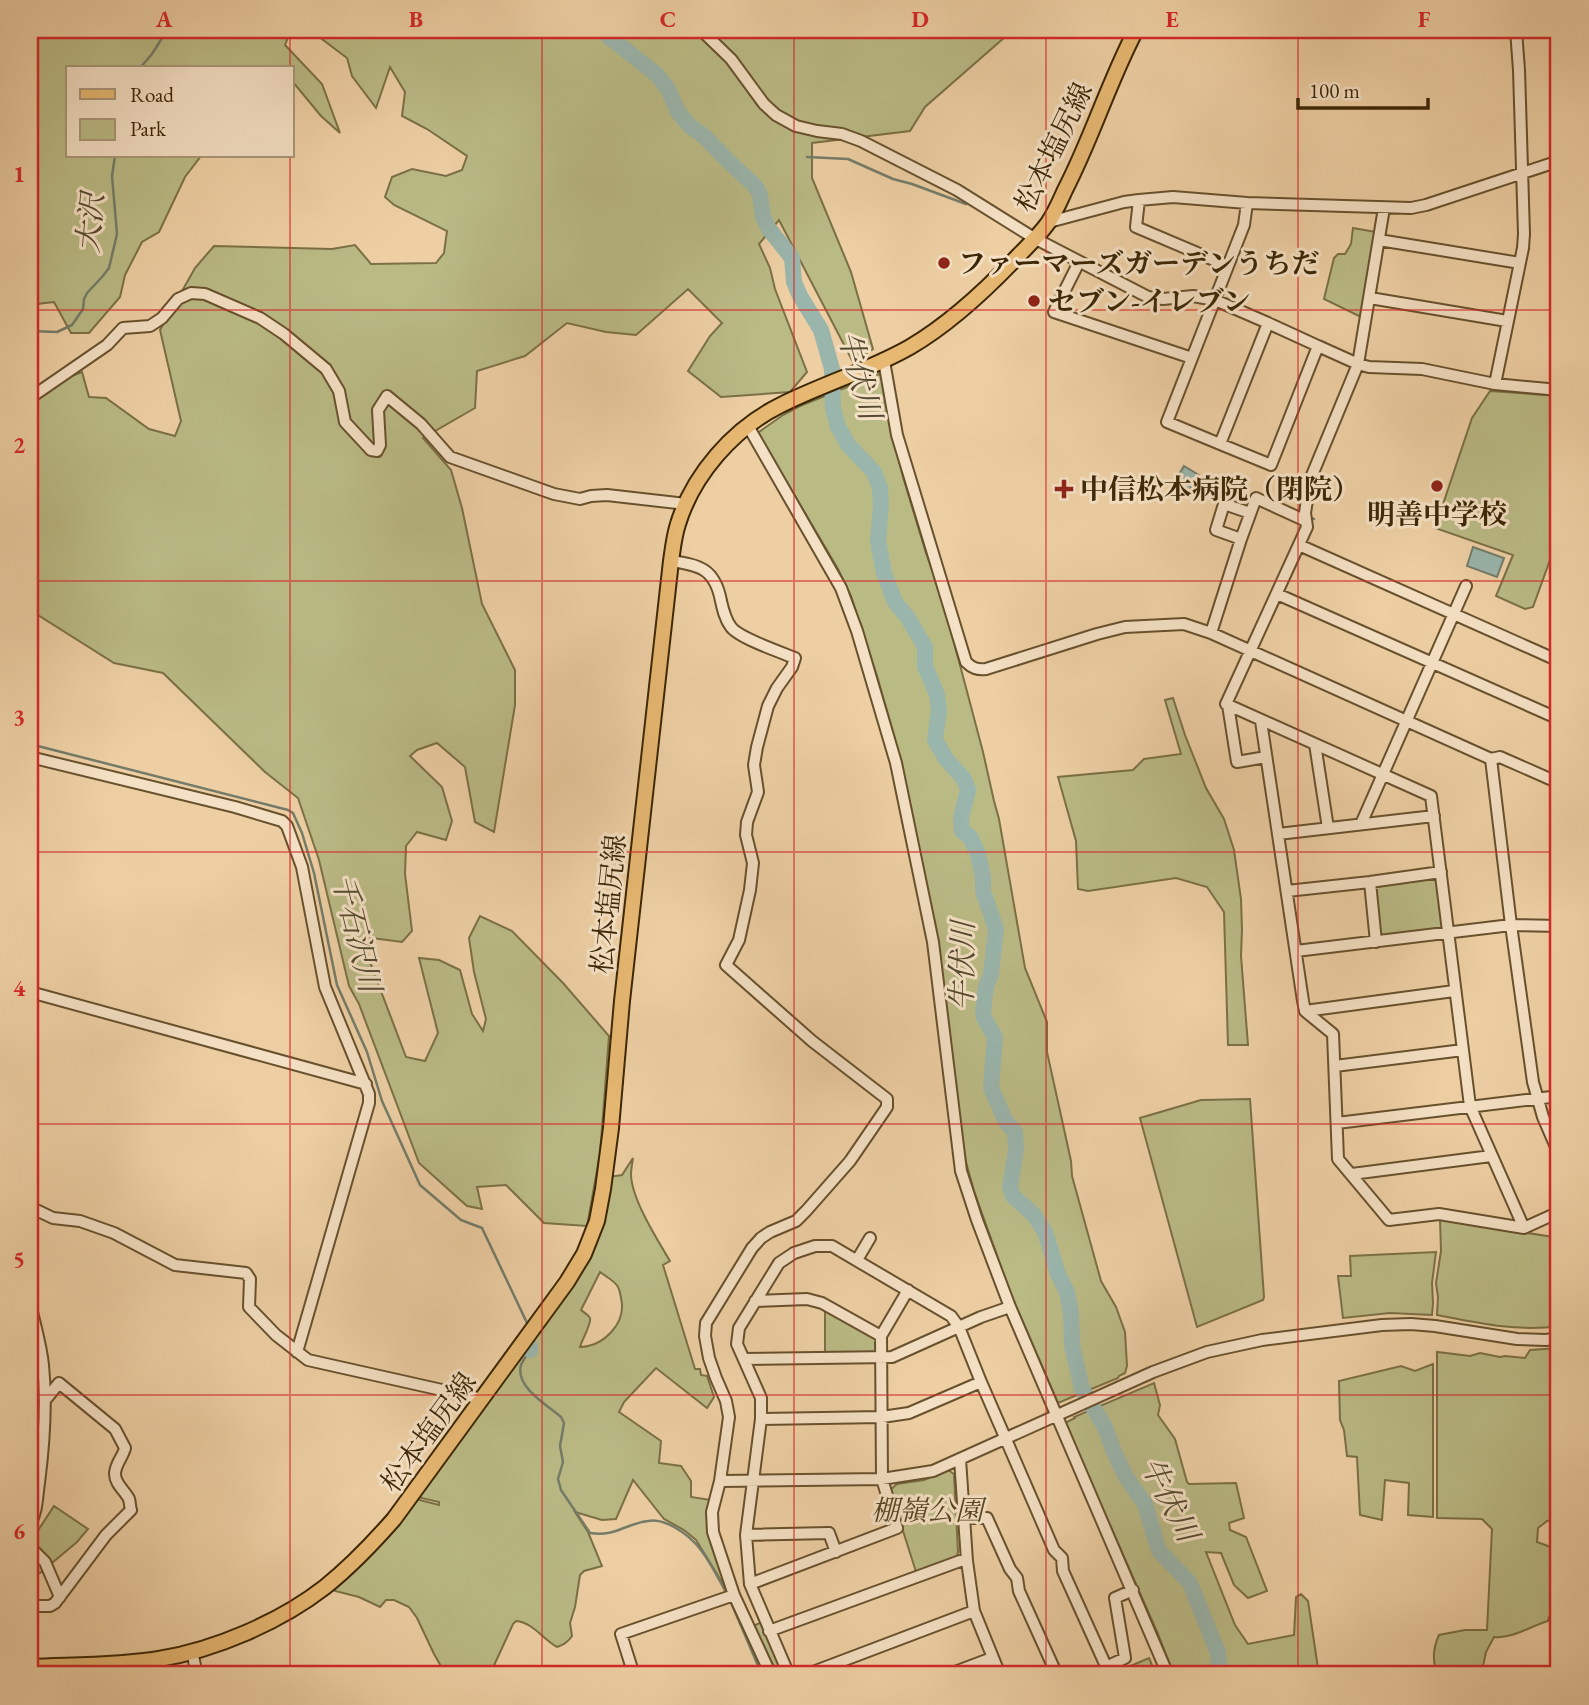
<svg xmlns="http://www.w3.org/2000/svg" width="1589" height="1705" font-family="'EB Garamond','Noto Serif JP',serif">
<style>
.green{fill:#baba85;stroke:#7b7045;stroke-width:2;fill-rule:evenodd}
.water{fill:#9ab5ac;stroke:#747c69;stroke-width:2}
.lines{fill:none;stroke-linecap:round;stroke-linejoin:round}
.stream{stroke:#747c69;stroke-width:2.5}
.river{stroke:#9ab5ac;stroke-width:16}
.minor-casing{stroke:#68512d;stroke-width:14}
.major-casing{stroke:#3c2705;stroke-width:18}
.minor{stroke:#f4e0c4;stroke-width:10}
.major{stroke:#e7b872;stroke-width:14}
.grid{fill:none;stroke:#d62828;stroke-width:2;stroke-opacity:0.55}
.poi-dot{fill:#8f2418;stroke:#f4e0c4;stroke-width:2.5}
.labels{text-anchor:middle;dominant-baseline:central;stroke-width:6;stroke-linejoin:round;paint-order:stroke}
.street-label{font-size:28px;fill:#3c2705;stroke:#f4e0c4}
.poi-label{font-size:28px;font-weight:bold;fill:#3c2705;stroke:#f4e0c4;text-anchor:start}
.park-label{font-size:28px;font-style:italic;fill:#55441f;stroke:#f4e0c4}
.water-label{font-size:30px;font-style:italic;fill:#544a2f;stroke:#f4e0c4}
.neatline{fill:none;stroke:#d62828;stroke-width:2.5}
.grid-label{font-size:23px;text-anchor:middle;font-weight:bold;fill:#d62828}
</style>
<rect width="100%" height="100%" fill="#eecfa4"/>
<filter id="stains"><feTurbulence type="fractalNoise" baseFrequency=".00286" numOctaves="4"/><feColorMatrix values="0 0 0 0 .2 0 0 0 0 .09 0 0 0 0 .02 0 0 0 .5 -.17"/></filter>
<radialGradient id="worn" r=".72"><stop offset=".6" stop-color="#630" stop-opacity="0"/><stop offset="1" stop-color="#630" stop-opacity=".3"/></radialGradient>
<path class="green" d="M30 30H291L285 45 322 84 340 133 321 116 292 81V68H68V156H201L185 177 159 232 142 242 125 275 120 297 89 333H71L54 302 37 304 30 307Z
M310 30H1013L925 107 910 131 812 143V178L851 272 873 349 853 362 779 220 759 244 770 268 775 289 807 372 790 392 721 397 688 371 710 336 722 323 688 289 636 335 606 332 567 323 525 356 477 371 475 408 423 438 451 470 462 508 482 604 515 670V705L494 832 475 822 465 767 437 743 417 750 410 756 442 787 452 821 446 840 417 832 406 846 405 874 412 931 402 942 364 937 365 949 406 1057 425 1061 438 1033 419 958 439 960 460 970 472 1014 483 1031 486 1019 474 972 469 938 480 916 512 931 563 983 609 1036 600 1154 587 1226 544 1223 506 1185 477 1187 482 1209 467 1206 419 1163 359 1004 349 986 319 860 298 798 265 772 163 673 114 663 30 610V392L82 372 89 397 106 398 149 429 175 436 181 421 160 330 195 268 214 246 332 249 355 245 371 264 436 263 444 253 447 231 394 205 385 197 392 177 412 169 446 176 462 170 467 156 427 129 402 116 405 92 390 67 376 108 352 76 347 58Z
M1353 228 1376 232 1361 317 1324 299 1334 258 1338 254H1345L1351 244Z
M879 374 884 378 892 432 903 477 926 553 942 597 983 752 994 801 999 819 1025 968 1047 1022V1052L1071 1161 1072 1176 1101 1281 1116 1307 1125 1332 1127 1366 1125 1373 1119 1376 1118 1378 1058 1403 1010 1292 974 1191 962 1148 939 948 895 739 877 676 851 596 838 569 759 435V432L783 415 800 406Z
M1490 391 1559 396V535L1533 607 1525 609 1496 596 1513 555 1435 528 1472 418Z
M1173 698 1185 735 1206 788 1224 819 1234 850 1241 899 1242 930 1241 956 1248 1045H1228L1224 912 1207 887 1176 878 1088 891 1078 889 1076 841 1058 777 1133 770 1144 759 1181 754 1165 700Z
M1432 878 1437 881 1443 927 1441 930 1382 937 1380 934 1374 889 1377 885Z
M1250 1099 1264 1297 1263 1300 1197 1327 1140 1118 1201 1100Z
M633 1158C632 1164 631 1170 631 1175 632 1200 657 1239 670 1261L663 1265 695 1369H700L701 1375 707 1376 714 1397 707 1408 656 1368 624 1402 619 1412 661 1441 659 1463 681 1466 691 1481V1497L711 1500C701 1531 718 1563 728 1592L696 1540 684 1530 664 1519 633 1480 616 1519 602 1520 575 1512 588 1532 602 1566 584 1571 580 1575 575 1607 570 1623 572 1636C568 1642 564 1645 557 1647 543 1639 532 1622 516 1621L513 1624 491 1672 476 1675H446L434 1654 417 1618 409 1607 394 1600H386L380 1607 359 1597 335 1591 333 1587 416 1499 439 1505V1502L421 1498 419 1494 580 1271 609 1177 622 1175ZM600 1272C605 1276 615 1281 618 1287 620 1290 620 1294 621 1298 627 1323 604 1346 580 1347 581 1342 592 1323 590 1318 589 1315 583 1312 581 1310Z
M1440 1219 1553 1237 1559 1249V1326C1518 1332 1478 1323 1437 1315L1438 1297 1436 1283 1441 1251Z
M1436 1252 1432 1283 1433 1303 1432 1315 1390 1313 1343 1318 1338 1276H1351L1350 1256Z
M825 1308 873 1336 877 1341V1349L873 1354H825Z
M1559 1348V1519L1547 1521 1538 1528 1537 1542 1559 1550V1613L1549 1617 1548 1621C1531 1626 1512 1639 1494 1637L1486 1652 1482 1671 1467 1675H1438C1432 1662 1433 1648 1439 1635L1465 1630H1487L1492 1529 1482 1519 1437 1518V1352L1470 1356 1480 1353 1500 1357 1505 1356 1525 1358 1530 1350Z
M1433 1364V1517L1408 1515 1409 1483 1385 1480 1382 1520 1360 1515 1357 1457 1347 1456 1344 1430 1340 1420 1339 1381 1401 1366 1415 1371Z
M1154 1383 1160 1405 1158 1415 1175 1439 1187 1482 1189 1484 1236 1483 1244 1518 1229 1523 1230 1530 1246 1537 1267 1591 1248 1598 1234 1585 1221 1553 1206 1552 1235 1625 1248 1644 1294 1635 1296 1597 1301 1594 1308 1601 1319 1675H1174L1158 1634 1065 1423 1075 1418 1074 1417Z
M948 1470 954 1474 958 1552 956 1559 917 1575 890 1490 897 1484 924 1480Z
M54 1506 88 1529 77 1542 40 1573 30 1575V1531L35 1535Z
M762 1622 785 1675H774L753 1626Z
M1149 1658 1156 1675H1114V1673Z"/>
<path class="water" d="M1184 466 1199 475 1185 497 1171 488Z
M1473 547 1504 558 1497 577 1467 566Z"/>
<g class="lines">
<path class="stream" d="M140 68 152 54 167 30
M807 157 848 159 893 179 912 184 966 204
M30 331 57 332 72 325 83 309 84 299 87 293 102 277 109 268 117 234 112 176 115 156
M1312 505 1316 483
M1311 510 1310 517 1314 519
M30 744 288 810 293 813 302 833 314 873 337 985 367 1052 382 1101 420 1185 461 1220 482 1228 528 1325
M530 1350C527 1355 523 1360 521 1365 515 1387 547 1405 561 1417L564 1423 560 1446 563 1462 558 1479 561 1490 590 1533C616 1537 624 1524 648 1521 657 1519 665 1522 674 1527 702 1542 712 1567 727 1594
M730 1600 762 1675"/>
<path class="river" d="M602 30 613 40 656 74 668 89 678 112 690 126 705 137 728 161 756 187 760 195 763 217 769 229 792 258 794 282 800 296 821 330 832 369 833 408 838 427 849 446 874 472 880 488 881 505 878 541 884 573 895 602 908 618 925 647V666L937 695 939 710 935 740 946 759 964 779 968 790 961 818 962 831 970 837 978 854 983 877V891L996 929 991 974 986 987 983 1012 984 1018 995 1037 991 1088 1006 1122 1015 1132 1016 1150 1010 1187 1013 1196 1034 1215 1045 1232 1058 1274 1067 1292 1071 1313 1072 1345 1082 1389 1105 1427 1114 1452 1126 1477 1145 1504 1159 1551 1190 1583 1218 1653 1220 1675
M530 1350V1347"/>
<defs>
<path id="minor" d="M701 30 731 59 764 104 776 115 796 126 817 131 842 134 861 141 957 190 1034 238 1148 297 1163 299 1193 296 1215 300 1268 323
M1139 200 1136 227 1228 266
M1384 208 1358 364 1310 480 1305 513 1307 527 1226 704 1431 796 1470 1106 1524 1228
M1049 222 1124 202 1139 200 1173 197 1247 203 1411 208 1426 205 1559 161
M1379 240 1520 263
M1079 262 1054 312 1192 358 1244 225 1247 203
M1370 298 1507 321
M1318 346 1358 364 1369 367 1422 369 1495 384 1559 390
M1192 358 1167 422 1220 444 1268 323 1318 346 1271 465 1220 444
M884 361 897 435 966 662C972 668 977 670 986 669L1097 634 1125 627 1184 624 1211 633 1491 759 1500 757 1559 783
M1495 384 1523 248 1524 234 1519 70 1516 30
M30 398 107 345 123 328 150 326 162 318 178 299 191 293 205 294 260 318 284 334 326 369 339 391 345 422 371 450 377 451 380 445 378 410 387 396 421 424 450 457 554 494 580 499 591 496 607 495 686 504
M748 426 841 588 857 631 896 763 933 942 961 1171 977 1220 1010 1307 1168 1675
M1241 539 1216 530 1224 504 1250 513
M1299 545 1550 657 1559 662
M671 561C700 565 715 569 721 601 723 610 725 619 731 627 739 638 780 652 795 658L792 667 777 688 768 706 757 747 754 765 758 792 747 822 746 835 753 863 750 890 739 940 726 965 812 1041 887 1099V1107L850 1161 806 1211 796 1221 770 1232 761 1238 752 1248 706 1323 705 1336 709 1358 716 1378 726 1401 729 1417 720 1481 712 1512 713 1532 734 1595 771 1675
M1277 594 1559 719
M1211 633 1241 539 1256 498 1306 521
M1228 705 1237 762 1266 757
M1261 721 1303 1001 1305 1011 1333 1034 1338 1159 1389 1220 1439 1214 1524 1228 1559 1212
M1315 744 1328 828
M30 757 235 807 282 821 287 826 302 867 325 987 369 1094V1103L297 1352
M1491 759 1511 925 1533 1082 1543 1117 1559 1154
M1361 824 1466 586
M1278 834 1434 816
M1370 882 1376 942
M1287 891 1370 882 1441 872
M1296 951 1511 925 1559 926
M30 992 366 1084
M1305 1011 1454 991
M1335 1066 1463 1050
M1337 1123 1559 1096
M1352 1174 1491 1156
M30 1207 53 1218 80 1221 114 1233 175 1265 246 1273 250 1279 249 1307 276 1335 308 1360 482 1399
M857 1260 870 1238
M755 1301 807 1299 822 1303 881 1336
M30 1302C34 1323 41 1344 43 1365 47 1404 44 1444 39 1483 37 1496 37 1513 30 1524
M744 1359 892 1357 981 1317 1010 1307
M761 1419 882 1417 909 1413 981 1382
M960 1459 967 1561 974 1611 1000 1675
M720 1481 882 1479 933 1471 1153 1372 1207 1352 1262 1340 1382 1325 1411 1324 1435 1326 1517 1339 1546 1340 1559 1338
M964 1518H987L1010 1569 1017 1578 1019 1591 1057 1675
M746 1535 829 1533 836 1552
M30 1547 45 1562 60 1597
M750 1584 897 1528 882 1479 881 1336 908 1290
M30 1606H50L55 1603 106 1535 131 1510C130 1508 130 1502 129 1499 125 1491 115 1484 115 1474 115 1464 123 1457 125 1448L115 1429 59 1383 46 1399
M769 1631 960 1561H967
M192 1651 197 1675
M1106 1667 1125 1658 1115 1598 1133 1590
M634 1675 621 1634 734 1595
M789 1675 750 1584 746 1535 761 1419V1398L737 1344 739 1328 779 1263 794 1253 815 1246H832L951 1316 959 1327 981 1382 1054 1550 1062 1558 1063 1571 1110 1675
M805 1675 974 1611
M947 1675 992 1658
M1490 1675 1519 1673 1547 1675"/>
<path id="major" d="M30 1667C72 1665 116 1666 159 1659 215 1650 280 1622 325 1587 351 1566 373 1543 394 1519L567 1282 584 1254 597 1221 603 1189 611 1128 622 1001 671 561C673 548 674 536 678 524 693 475 733 429 779 406 822 384 868 371 910 347 951 323 987 289 1019 255 1029 245 1040 234 1048 223 1055 213 1060 201 1065 190 1092 138 1109 81 1136 30"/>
</defs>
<use href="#minor" class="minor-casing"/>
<use href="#major" class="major-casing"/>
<use href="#minor" class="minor"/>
<use href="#major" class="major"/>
</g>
<path class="grid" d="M290 30V68M542 30V1675M794 30V1675M1046 30V1675M1298 30V1675M290 156V1675M30 310H1559M30 581H1559M30 852H1559M30 1124H1559M30 1395H1559"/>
<g class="poi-dot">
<circle cx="944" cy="263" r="7"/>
<circle cx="1034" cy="301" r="7"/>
<circle cx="1437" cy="486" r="7"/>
<path d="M1060.5 478.5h7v7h7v7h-7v7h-7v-7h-7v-7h7z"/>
</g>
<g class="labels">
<g class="street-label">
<text transform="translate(1053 147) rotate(-64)">松本塩尻線</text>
<text transform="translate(608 904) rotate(-84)">松本塩尻線</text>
<text transform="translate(428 1432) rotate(-54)">松本塩尻線</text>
</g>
<g class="poi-label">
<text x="958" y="263">ファーマーズガーデンうちだ</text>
<text x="1048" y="301">セブン-イレブン</text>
<text x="1080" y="489">中信松本病院（閉院）</text>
<text x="1437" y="514" text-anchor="middle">明善中学校</text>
</g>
<g class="park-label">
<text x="927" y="1510">棚嶺公園</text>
</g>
<g class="water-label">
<text transform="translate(90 223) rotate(-85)">大沢</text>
<text transform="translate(860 375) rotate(75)">牛伏川</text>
<text transform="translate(357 933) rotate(76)">千石沢川</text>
<text transform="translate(962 966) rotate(-89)">牛伏川</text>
<text transform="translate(1170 1499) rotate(63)">牛伏川</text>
</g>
</g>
<rect width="1589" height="1705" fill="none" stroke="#eecfa4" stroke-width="77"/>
<rect x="66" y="66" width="228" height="91" fill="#f4e0c4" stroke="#aa9678" stroke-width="2"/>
<rect x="80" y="89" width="35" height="10" fill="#e7b872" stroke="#aa9678" stroke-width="2"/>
<text x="130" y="102" font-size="21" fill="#3c2705">Road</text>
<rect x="80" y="119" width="35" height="21" fill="#baba85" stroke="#aa9678" stroke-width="2"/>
<text x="130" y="136" font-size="21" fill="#3c2705">Park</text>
<path d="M1298 98v10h130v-10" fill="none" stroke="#3c2705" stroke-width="3.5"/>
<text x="1309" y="98" font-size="21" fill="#3c2705" stroke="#f4e0c4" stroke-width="5" paint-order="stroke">100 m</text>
<rect x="38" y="38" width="1512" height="1628" class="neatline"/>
<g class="grid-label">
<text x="164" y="27">A</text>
<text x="416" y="27">B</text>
<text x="668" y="27">C</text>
<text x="920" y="27">D</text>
<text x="1172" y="27">E</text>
<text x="1424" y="27">F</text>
<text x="19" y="182">1</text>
<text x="19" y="453">2</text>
<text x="19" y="725">3</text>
<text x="19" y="996">4</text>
<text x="19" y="1267">5</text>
<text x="19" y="1539">6</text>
</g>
<rect width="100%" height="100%" filter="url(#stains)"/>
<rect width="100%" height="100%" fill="url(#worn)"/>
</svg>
